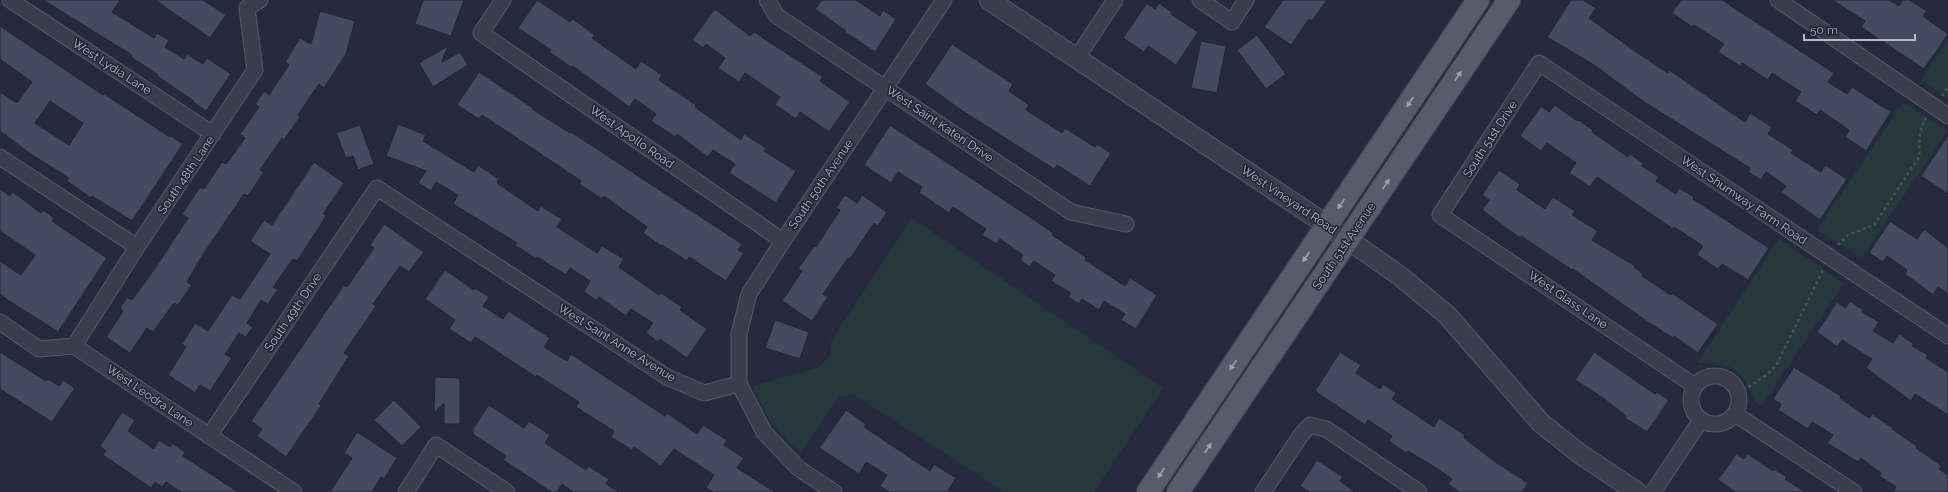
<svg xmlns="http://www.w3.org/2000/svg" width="1948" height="492" font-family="Raleway,sans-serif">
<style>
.green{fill:#27373e}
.building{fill:#444a5f;stroke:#202434;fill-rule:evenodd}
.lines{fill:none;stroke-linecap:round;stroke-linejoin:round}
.minor-casing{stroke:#575b6b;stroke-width:17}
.tertiary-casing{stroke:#575b6b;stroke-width:21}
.primary-casing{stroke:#424656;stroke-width:24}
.path{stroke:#45545b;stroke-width:2.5;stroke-dasharray:3 3;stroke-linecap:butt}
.minor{stroke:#393d4d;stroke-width:15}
.tertiary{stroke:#393d4d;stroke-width:19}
.primary{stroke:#575c6d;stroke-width:22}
.oneway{fill:#9ea2b1}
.labels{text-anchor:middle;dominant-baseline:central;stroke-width:3;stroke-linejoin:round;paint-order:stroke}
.street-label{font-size:12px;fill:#b5b9c8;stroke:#1e2232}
</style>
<rect width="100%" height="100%" fill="#252b3d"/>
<path class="green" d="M1948 39V98L1921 80Z
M1903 102 1947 131 1862 258 1817 230Z
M912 218 1163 388 1094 492H1004L853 394 839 397 801 452C779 433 762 414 753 386L819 367 831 355V341Z
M1779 239 1844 283 1761 407C1753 400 1753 395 1748 386 1735 363 1721 363 1697 363Z"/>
<path class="building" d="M43 0H120L112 12 154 38 157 33 169 40 165 47 184 59 187 54 203 64 207 58 231 74 206 111 193 102 194 101 157 76 158 75 131 57 132 55Z
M155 0H203L226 15 210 38Z
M423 0H464L451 36 415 24Z
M537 0 570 22 573 19 595 35 592 38 636 69 641 61 662 75 659 80 696 105 695 107 741 140 744 134 766 148 764 151 796 171 776 203 729 173 735 164 713 150 708 157 677 134 675 137 651 121 656 114 635 99 629 107 573 66 571 67 549 52 551 50 518 28Z
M822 0H856L880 16 883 10 896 19 875 52 845 32 846 31 815 9Z
M1283 0H1327L1312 21 1309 19 1291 45 1264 27Z
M1571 0H1583L1596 8 1589 18 1635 51 1668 73 1669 70 1745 122 1750 113 1772 127 1768 134 1793 150 1791 153 1821 172 1825 165 1847 179 1820 220 1781 192 1786 186 1766 172 1761 180 1748 172 1750 168 1644 102 1594 65 1547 37Z
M1681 0H1722L1834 73 1828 82 1847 94 1852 87 1891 112 1866 151 1845 137 1849 130 1820 110 1817 115 1795 101 1801 92 1772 73 1768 80 1742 63 1740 66 1718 52 1724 44 1694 25 1692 27 1672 13Z
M1832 0H1889L1899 6 1903 0H1909L1927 11 1923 16 1948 34 1924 69 1861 27 1865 21Z
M1147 3 1155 9 1159 3 1172 12 1171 14 1198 32 1176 65 1148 46 1144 52 1123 38Z
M715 9 750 36 754 32 823 77 820 81 850 102 829 132 800 112 796 119 775 105 780 97 745 73 739 82 718 68 725 58 706 44 703 48 692 40Z
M320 11 355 21 346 54 324 88 319 84 298 115 300 117 284 140 282 138 260 170 264 172 248 196 244 194 202 256 187 282 192 285 178 305 174 303 153 332 147 328 130 353 106 337 123 311 120 308 127 297 132 300 158 264 188 218 182 214 200 187 204 189 222 162 226 164 245 138 240 134 259 107 255 104 264 91 269 95 289 65 285 62 300 38 311 44Z
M0 26 103 95 104 94 170 137 171 136 183 144 132 221 92 196 91 198 67 181 69 178 29 153 0 131V92L17 103 32 82 0 59ZM50 101 83 123 69 145 35 123Z
M1257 35 1286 74 1266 89 1237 50Z
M1201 41 1226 46 1217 93 1191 88Z
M952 44 1013 84 1009 91 1029 105 1026 110 1062 133 1065 128 1095 147 1097 144 1111 153 1090 186 1057 165 1054 169 961 110 925 84Z
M448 46 442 62 460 52 468 65 433 87 419 63Z
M479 72 533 108 532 109 570 133 571 132 742 244 738 250 744 253 726 281 689 257 687 261 662 245 661 246 643 233 647 227 604 196 602 199 579 184 581 181 482 115 479 119 457 105Z
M1555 105 1577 121 1578 120 1593 130 1592 132 1628 157 1630 154 1643 163 1642 166 1659 177 1656 181 1676 194 1679 188 1694 197 1693 199 1769 248 1748 280 1722 264 1718 269 1697 255 1703 246 1674 227 1673 229 1597 177 1590 187 1569 173 1576 163 1547 143 1541 151 1520 136 1541 106 1549 112Z
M398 124 426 135 423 141 474 172 478 165 499 179 497 183 538 211 541 206 562 219 557 227 597 253 602 246 624 259 619 267 659 295 661 293 682 307 680 310 707 329 687 358 660 339 658 342 646 333 653 323 631 309 626 316 599 297 597 301 584 292 590 281 570 268 566 275 537 257 536 259 515 245 517 243 453 204 458 195 436 182 431 191 418 183 426 171 386 156Z
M360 125 374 164 358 170 353 156 346 158 336 133Z
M890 125 1036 221 1053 233 1052 235 1086 257 1085 260 1125 286 1130 278 1157 295 1136 329 1121 320 1125 314 1104 301 1099 310 1082 299 1079 304 1068 297 1071 293 1051 281 1055 275 1034 261 1029 267 1020 260 1023 255 1000 239 997 244 982 235 986 229 953 207 949 213 919 193 922 187 898 172 891 183 864 165Z
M1948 135V194L1921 176Z
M314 162 344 183 323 214 326 215 320 226 297 261 293 259 273 287 278 289 268 304 261 300 247 323 253 327 246 337 239 333 225 354 232 358 210 391 200 385 195 393 168 375 186 347 182 344 195 323 208 331 232 295 240 299 270 254 250 241 264 220 272 225Z
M1499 170 1520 184 1517 190 1545 209 1553 197 1575 211 1572 215 1598 231 1592 240 1635 266 1634 267 1643 274 1642 276 1671 295 1672 293 1718 324 1698 353 1674 336 1673 338 1645 320 1573 269 1572 270 1521 236 1520 238 1482 210 1489 200 1482 195Z
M0 189 10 196 13 192 41 213 43 210 54 218 52 221 107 258 58 332 0 295V261L21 275 35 255 0 231Z
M845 195 857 203 862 195 887 212 878 226 874 223 850 259 848 258 823 294 828 297 812 321 782 301 802 271 798 269 814 246 816 247 840 210 836 208Z
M1890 221 1917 239 1924 229 1948 248V294L1938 287 1933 295 1905 274 1907 270 1887 256 1883 262 1869 253Z
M384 224 424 252 409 272 400 266 373 304 376 306 344 353 349 356 319 404 321 406 286 457 257 436 262 429 251 421 344 285 347 287 374 248 370 245Z
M445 270 474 290 475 288 489 297 483 306 503 319 509 311 550 338 544 347 567 361 571 354 665 416 667 413 697 434 703 425 727 440 724 445 744 458 737 468 775 492H713L706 488 714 475 674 449 661 466 634 447 632 450 611 437 614 431 576 407 579 402 537 375 536 377 475 337 471 343 449 329 455 320 425 299Z
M1850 301 1863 310 1862 312 1879 322 1873 331 1893 343 1899 334 1914 344 1912 346 1928 355 1926 358 1948 372V415L1915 394 1911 401 1866 368 1872 359 1842 340 1837 347 1817 332 1837 302 1845 308Z
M775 320 809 332 800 359 765 348Z
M0 352 46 381 48 379 59 386 63 380 75 388 52 422 0 389Z
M1340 352 1361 365 1356 373 1380 389 1383 384 1396 393 1392 399 1434 427 1439 418 1465 435 1464 438 1494 461 1528 483 1522 492H1459L1448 484 1452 479 1433 466 1408 451 1406 453 1389 441 1392 436 1368 420 1365 425 1315 391Z
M1594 352 1655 394 1657 392 1669 400 1647 432 1625 418 1626 416 1603 398 1575 380Z
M1794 367 1841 396 1840 398 1869 418 1872 414 1893 428 1892 429 1917 446 1916 448 1942 466 1939 469 1948 475V492H1893L1896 487 1879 476 1881 473 1861 458 1858 462 1827 443 1833 435 1812 422 1808 429 1778 410 1781 404 1773 399Z
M435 377 460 378V424H444V403L434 413Z
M394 400 421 427 402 446 374 420Z
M489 405 524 428 529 421 550 435 545 443 586 470 588 466 609 479 606 484 619 492H573L562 484 557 492H551L532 479 503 460 506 456 473 434V429Z
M846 410 866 424 864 427 930 471 934 464 956 478 947 492H889L880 486 887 475 866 462 859 474 819 448Z
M122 412 135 420 128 431 154 449 159 440 170 447 172 443 185 452 183 456 238 492H181L166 482 162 487 155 482 151 488 103 455 106 451 100 446Z
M357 432 397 458 384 479 381 477 372 492H330L352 458 344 453Z
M1736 454 1744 459 1748 454 1773 471 1774 469 1787 477 1785 479 1805 492H1735L1718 480Z
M1317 460 1343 477 1340 481 1355 492H1309L1300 486Z"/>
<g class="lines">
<defs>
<path id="minor" d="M10 0 213 134
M503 0 481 33 783 241
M767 0 777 16 1071 212 1126 224
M1200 0 1232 22 1246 0
M1778 0 1948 116
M247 8 260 0
M1076 59 1115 0
M0 157 137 247
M0 322 39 349 74 346 294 492
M74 346 137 247 255 70 247 8
M1691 400a24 24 0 1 1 48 0a24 24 0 1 1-48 0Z
M739 384V334L749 294 783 241 944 0
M1695 386 1440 215 1539 63 1948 336
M1735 414 1854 492
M209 436 377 188 667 377 704 393 739 384 764 432 798 468 834 492
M406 492 436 445 507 492
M1263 492 1301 435 1310 425 1326 429 1419 492
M1653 492 1701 420"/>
<path id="tertiary" d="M989 0 1327 225 1400 276 1447 315 1541 423 1580 454 1637 492"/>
<path id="primary" d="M1148 492 1478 0
M1178 492 1509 0"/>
</defs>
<use href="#minor" class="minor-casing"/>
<use href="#tertiary" class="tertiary-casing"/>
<use href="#primary" class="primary-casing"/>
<path class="path" d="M1942 96 1948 86
M1838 245 1848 235 1874 225 1919 157 1920 131 1926 118
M1738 393 1764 377 1776 366 1823 270"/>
<use href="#minor" class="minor"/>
<use href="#tertiary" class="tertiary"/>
<use href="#primary" class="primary"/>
</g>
<defs><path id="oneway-solid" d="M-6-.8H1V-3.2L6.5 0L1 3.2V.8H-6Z"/></defs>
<g class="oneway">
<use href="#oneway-solid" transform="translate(1458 76) rotate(-56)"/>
<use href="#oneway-solid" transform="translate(1410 102) rotate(124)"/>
<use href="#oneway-solid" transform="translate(1386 184) rotate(-56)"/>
<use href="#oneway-solid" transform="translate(1341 204) rotate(124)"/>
<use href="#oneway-solid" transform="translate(1306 257) rotate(124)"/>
<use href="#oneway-solid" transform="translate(1233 365) rotate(124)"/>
<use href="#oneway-solid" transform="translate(1208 448) rotate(-56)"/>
<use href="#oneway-solid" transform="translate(1161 473) rotate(124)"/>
</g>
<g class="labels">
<g class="street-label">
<text transform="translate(112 67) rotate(33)">West Lydia Lane</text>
<text transform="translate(940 124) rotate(34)">West Saint Kateri Drive</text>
<text transform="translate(632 137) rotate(35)">West Apollo Road</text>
<text transform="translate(1490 139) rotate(-57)">South 51st Drive</text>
<text transform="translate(186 175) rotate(-56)">South 48th Lane</text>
<text transform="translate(821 184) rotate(-56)">South 50th Avenue</text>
<text transform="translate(1289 200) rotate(34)">West Vineyard Road</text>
<text transform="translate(1744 200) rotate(34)">West Shumway Farm Road</text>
<text transform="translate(1344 246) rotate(-56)">South 51st Avenue</text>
<text transform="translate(1568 300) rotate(34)">West Glass Lane</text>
<text transform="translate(293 312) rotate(-56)">South 49th Drive</text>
<text transform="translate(617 343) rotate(32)">West Saint Anne Avenue</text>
<text transform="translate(150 396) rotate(34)">West Leodra Lane</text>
</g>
</g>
<path d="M1804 34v6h111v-6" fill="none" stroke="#b5b9c8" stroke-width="2"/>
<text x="1810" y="34" font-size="12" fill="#b5b9c8" stroke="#1e2232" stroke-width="3" paint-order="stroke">50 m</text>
</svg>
